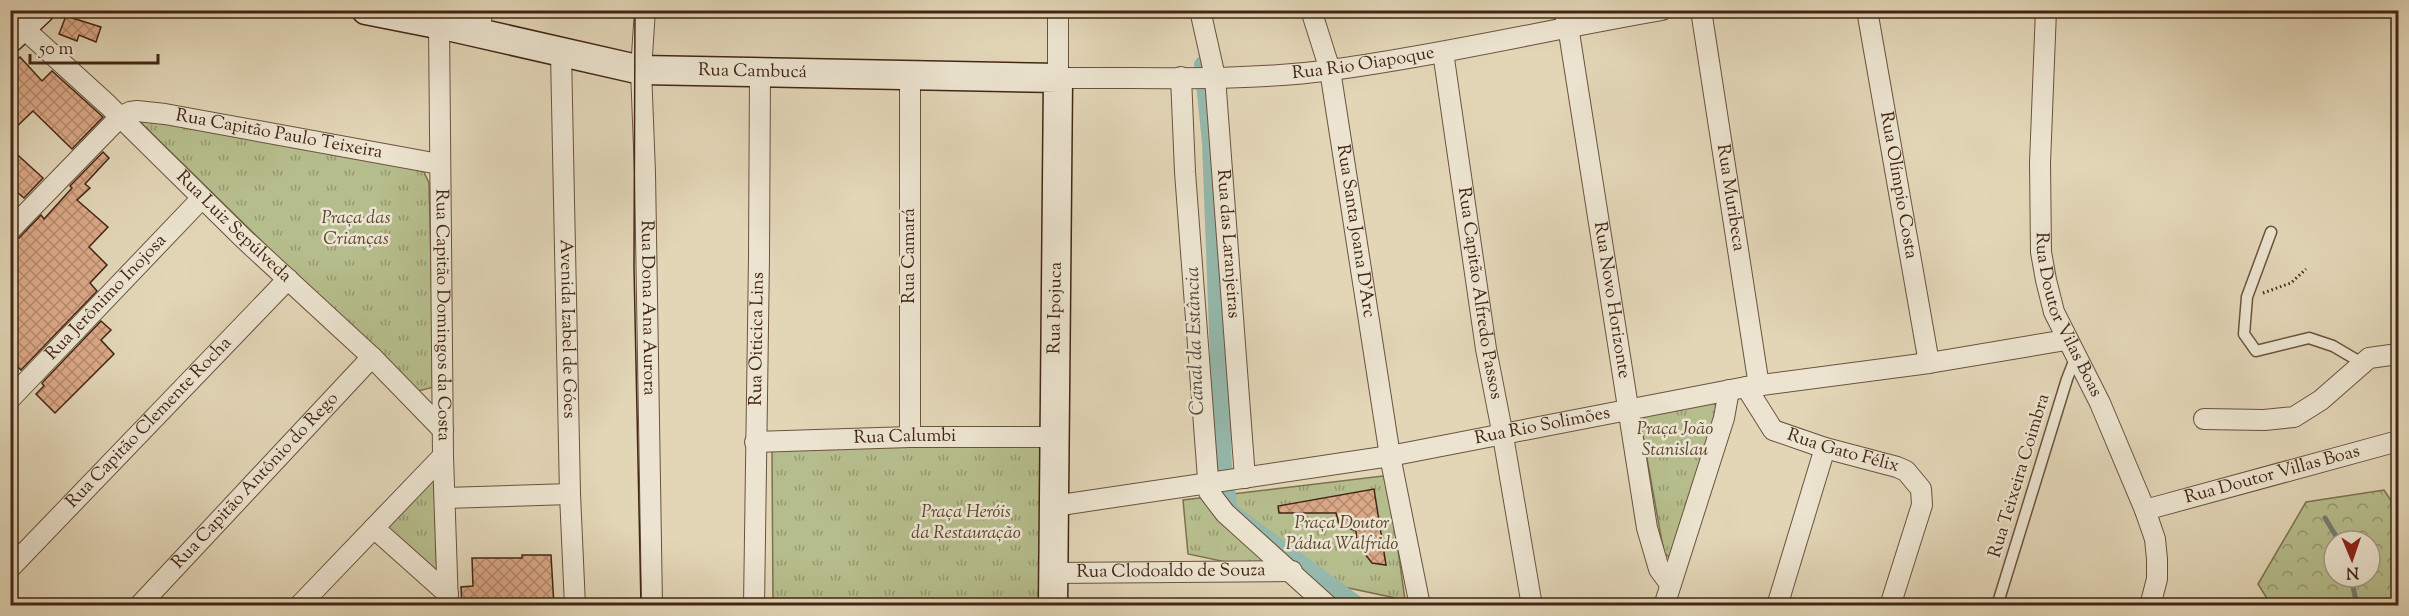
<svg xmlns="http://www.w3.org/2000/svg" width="2409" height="616" font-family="'Sorts Mill Goudy',serif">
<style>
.grass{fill:url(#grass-tufts);stroke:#7c7250;stroke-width:1.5}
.forest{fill:url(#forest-crowns);stroke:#7c7250;stroke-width:1.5;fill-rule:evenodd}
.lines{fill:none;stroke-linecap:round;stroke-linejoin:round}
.stream{stroke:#747e70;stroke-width:5}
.canal{stroke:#95b9ad;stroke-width:18}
.building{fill:url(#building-cross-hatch);stroke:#432615;stroke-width:1.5}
.service-casing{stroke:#6b523e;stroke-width:13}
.minor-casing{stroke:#6b523e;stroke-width:22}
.secondary-casing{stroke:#432615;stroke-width:31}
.path{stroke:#432615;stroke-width:3;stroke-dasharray:1.5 3;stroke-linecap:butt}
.service{stroke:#ece4d0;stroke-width:10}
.minor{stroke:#ece4d0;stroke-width:20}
.secondary{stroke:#ece4d0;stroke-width:28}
.tram{stroke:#432615;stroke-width:1.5}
.labels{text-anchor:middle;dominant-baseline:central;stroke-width:5;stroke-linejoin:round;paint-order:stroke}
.street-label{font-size:18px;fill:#432615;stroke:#ece4d0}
.park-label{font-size:18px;font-style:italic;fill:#5a442d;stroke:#ece4d0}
.water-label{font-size:20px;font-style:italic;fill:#584b3b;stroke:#ece4d0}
</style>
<defs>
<pattern id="grass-tufts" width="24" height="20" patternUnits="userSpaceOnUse" patternTransform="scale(1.5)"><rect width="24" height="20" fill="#b6bd8c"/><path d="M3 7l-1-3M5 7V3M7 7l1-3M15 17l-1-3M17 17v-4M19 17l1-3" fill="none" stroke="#969971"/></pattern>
<pattern id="forest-crowns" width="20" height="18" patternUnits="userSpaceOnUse" patternTransform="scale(1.5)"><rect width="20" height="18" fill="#b6bd8c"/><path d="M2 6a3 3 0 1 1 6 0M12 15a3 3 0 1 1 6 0" fill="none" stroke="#969971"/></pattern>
<pattern id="building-cross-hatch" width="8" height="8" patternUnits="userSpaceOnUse" patternTransform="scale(1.5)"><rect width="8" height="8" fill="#dba887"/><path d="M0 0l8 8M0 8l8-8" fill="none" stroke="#b3896d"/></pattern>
</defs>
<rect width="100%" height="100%" fill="#e2d6b7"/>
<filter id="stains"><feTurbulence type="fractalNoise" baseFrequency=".00333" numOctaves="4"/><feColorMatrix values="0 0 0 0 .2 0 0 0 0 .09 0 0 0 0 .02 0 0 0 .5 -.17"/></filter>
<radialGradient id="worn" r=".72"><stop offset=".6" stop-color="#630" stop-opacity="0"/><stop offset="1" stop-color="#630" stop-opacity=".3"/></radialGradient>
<path class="grass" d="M132 114 405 165 424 172 429 183 434 387 418 391 279 258Z
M1714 402 1717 409 1671 556H1668L1664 553 1642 431V422L1645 416Z
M782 443 1045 444 1049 605H773L772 451Z
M1383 476 1388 479 1405 600 1188 554 1183 500Z
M432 480 434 481 437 573 384 525Z"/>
<path class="forest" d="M2384 490 2398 511V605H2271L2258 584 2306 502ZM2334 541H2370V577H2334Z"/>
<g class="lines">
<path class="stream" d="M2325 518 2339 541
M2351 577 2357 606"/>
<path class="canal" d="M1203 65 1211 142 1223 466 1229 511 1358 606"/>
</g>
<path class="building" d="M66 16 101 27 96 42 79 35 77 41 59 34Z
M20 57 42 81 52 71 103 117 72 149 33 111 10 133V66Z
M10 148 43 178 24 198 10 186Z
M103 152 109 158 85 184 90 188 77 200 108 227 89 247 107 265 90 283 97 291 21 370 10 360V242L19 238 41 215 44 219 72 188 70 186Z
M101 321 111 330 101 340 114 354 55 413 36 394 44 386 42 383Z
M1374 489 1386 565 1372 563 1357 544 1356 531 1339 524 1336 513H1279L1278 506Z
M522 555H551L554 606H462L461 587 473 586 472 558H522Z"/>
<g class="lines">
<defs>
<path id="service" d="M2391 10 2398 12
M2271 232 2247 297 2244 334 2256 351 2309 338 2333 346 2362 363
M1997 606 2067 379 2076 356"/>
<g id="minor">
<path id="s1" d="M645 10 641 70 645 173 652 606"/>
<path id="s2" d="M1058 10V78C1149 77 1241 82 1331 70 1442 55 1552 29 1662 10"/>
<path id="s3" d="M1200 10 1215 77 1245 478"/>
<path id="s4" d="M1311 10 1330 70 1390 456 1420 606"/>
<path id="s5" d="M1564 10 1568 26 1647 528 1659 569 1670 584"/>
<path id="s6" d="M1701 10 1759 386"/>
<path id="s7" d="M1867 10 1929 363"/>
<path id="s8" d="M2046 10 2040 163 2041 252 2046 280 2054 312 2100 403 2145 510 2155 539 2157 559V579L2150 606"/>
<path id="s9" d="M439 24 443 456 448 606"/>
<path id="s10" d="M22 27 108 105 244 239 372 357 443 430"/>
<path d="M480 34 482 10"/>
<path id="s11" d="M1443 52 1486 349 1503 436 1532 606"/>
<path id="s12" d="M561 53 570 494 575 606"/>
<path d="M910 76V437"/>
<path d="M1181 77 1185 172 1209 492 1225 513 1328 606"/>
<path id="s13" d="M10 230 120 117 130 112 137 111 165 114 439 164"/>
<path id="s14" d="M1746 387 1773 430 1825 448 1897 467 1906 471 1921 489 1922 505 1890 606"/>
<path id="s15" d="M10 399 202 198"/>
<path d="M2204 419 2264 420 2294 417 2321 400 2369 358 2398 354"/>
<path id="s16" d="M755 442 910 437H1054"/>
<path d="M445 498 570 494"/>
<path id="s17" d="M1054 506 1390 456 1746 387 1929 363 2066 340"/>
<path id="s18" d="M2145 510 2398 441"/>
<path d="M374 528 448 594"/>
<path id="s19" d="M10 568 288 279"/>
<path id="s20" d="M1053 573 1292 571"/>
<path id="s21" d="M139 606 372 357"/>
<path d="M299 606 443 456"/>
<path id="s22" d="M754 606 759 257 760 72"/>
<path d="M1664 606 1724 418 1729 390"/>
<path d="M1777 606 1825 448"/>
</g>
<g id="secondary">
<path id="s23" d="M366 10 452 27 641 70 1058 78 1053 606"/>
<path d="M10 38 40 10"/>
</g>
</defs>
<use href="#service" class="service-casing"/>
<use href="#minor" class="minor-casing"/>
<use href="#secondary" class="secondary-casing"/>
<path class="path" d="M2392 247 2398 246
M2263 293 2291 283 2306 269"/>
<use href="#service" class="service"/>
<use href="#minor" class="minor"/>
<use href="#secondary" class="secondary"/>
<path class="tram" d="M635 10 634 267 641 606"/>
</g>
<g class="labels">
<g class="street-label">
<text stroke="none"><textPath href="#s2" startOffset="374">Rua Rio Oiapoque</textPath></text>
<text stroke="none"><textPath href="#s23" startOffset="393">Rua Cambucá</textPath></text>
<text stroke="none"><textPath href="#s13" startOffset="320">Rua Capitão Paulo Teixeira</textPath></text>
<text stroke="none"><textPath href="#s7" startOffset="178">Rua Olímpio Costa</textPath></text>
<text stroke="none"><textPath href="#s6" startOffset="190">Rua Muribeca</textPath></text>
<text stroke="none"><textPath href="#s10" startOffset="291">Rua Luiz Sepúlveda</textPath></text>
<text stroke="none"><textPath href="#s4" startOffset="226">Rua Santa Joana D'Arc</textPath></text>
<text stroke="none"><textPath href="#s3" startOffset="236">Rua das Laranjeiras</textPath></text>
<text transform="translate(910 256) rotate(-90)">Rua Camará</text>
<text stroke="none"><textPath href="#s11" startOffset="244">Rua Capitão Alfredo Passos</textPath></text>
<text stroke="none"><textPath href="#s15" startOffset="140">Rua Jerônimo Inojosa</textPath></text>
<text stroke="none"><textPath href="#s5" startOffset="294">Rua Novo Horizonte</textPath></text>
<text stroke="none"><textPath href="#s1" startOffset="298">Rua Dona Ana Aurora</textPath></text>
<text transform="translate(1056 308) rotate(-89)">Rua Ipojuca</text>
<text stroke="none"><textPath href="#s8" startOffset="310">Rua Doutor Vilas Boas</textPath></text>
<text stroke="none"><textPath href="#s9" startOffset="291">Rua Capitão Domingos da Costa</textPath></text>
<text stroke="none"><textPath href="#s12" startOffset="276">Avenida Izabel de Góes</textPath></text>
<text stroke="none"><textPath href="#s22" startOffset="267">Rua Oiticica Lins</textPath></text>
<text stroke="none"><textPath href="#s19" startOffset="201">Rua Capitão Clemente Rocha</textPath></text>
<text stroke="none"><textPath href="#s17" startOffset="495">Rua Rio Solimões</textPath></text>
<text stroke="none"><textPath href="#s16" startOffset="150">Rua Calumbi</textPath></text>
<text stroke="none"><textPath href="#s14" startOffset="124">Rua Gato Félix</textPath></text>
<text transform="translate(2020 476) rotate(-73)">Rua Teixeira Coimbra</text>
<text stroke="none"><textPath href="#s18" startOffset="132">Rua Doutor Villas Boas</textPath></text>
<text stroke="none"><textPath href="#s21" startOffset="171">Rua Capitão Antônio do Rego</textPath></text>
<text stroke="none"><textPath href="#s20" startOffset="118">Rua Clodoaldo de Souza</textPath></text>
</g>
<g class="park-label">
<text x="356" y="219">Praça das<tspan x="356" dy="21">Crianças</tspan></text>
<text x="1675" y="430">Praça João<tspan x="1675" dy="21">Stanislau</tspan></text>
<text x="966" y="513">Praça Heróis<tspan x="966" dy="21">da Restauração</tspan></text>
<text x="1342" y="524">Praça Doutor<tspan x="1342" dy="21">Pádua Walfrido</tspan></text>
</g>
<g class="water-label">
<text transform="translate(1196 341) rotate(-92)">Canal da Estância</text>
</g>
</g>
<rect width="2409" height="616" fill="none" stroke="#e2d6b7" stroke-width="36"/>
<rect x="12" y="12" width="2385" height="592" fill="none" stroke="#432615" stroke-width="3"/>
<rect x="18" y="18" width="2373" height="580" fill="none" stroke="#432615" stroke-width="1.5"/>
<g transform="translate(2352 559) rotate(178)"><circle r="28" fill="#ece4d0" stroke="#a89885" stroke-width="1.5"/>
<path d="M0-4.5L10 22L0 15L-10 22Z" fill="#8f2418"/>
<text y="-9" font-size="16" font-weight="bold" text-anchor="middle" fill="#432615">N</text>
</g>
<path d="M30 54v9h128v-9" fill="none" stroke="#432615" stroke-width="3"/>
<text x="39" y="54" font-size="18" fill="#432615" stroke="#ece4d0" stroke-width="4.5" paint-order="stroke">50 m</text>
<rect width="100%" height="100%" filter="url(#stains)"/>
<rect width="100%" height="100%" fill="url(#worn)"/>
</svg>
